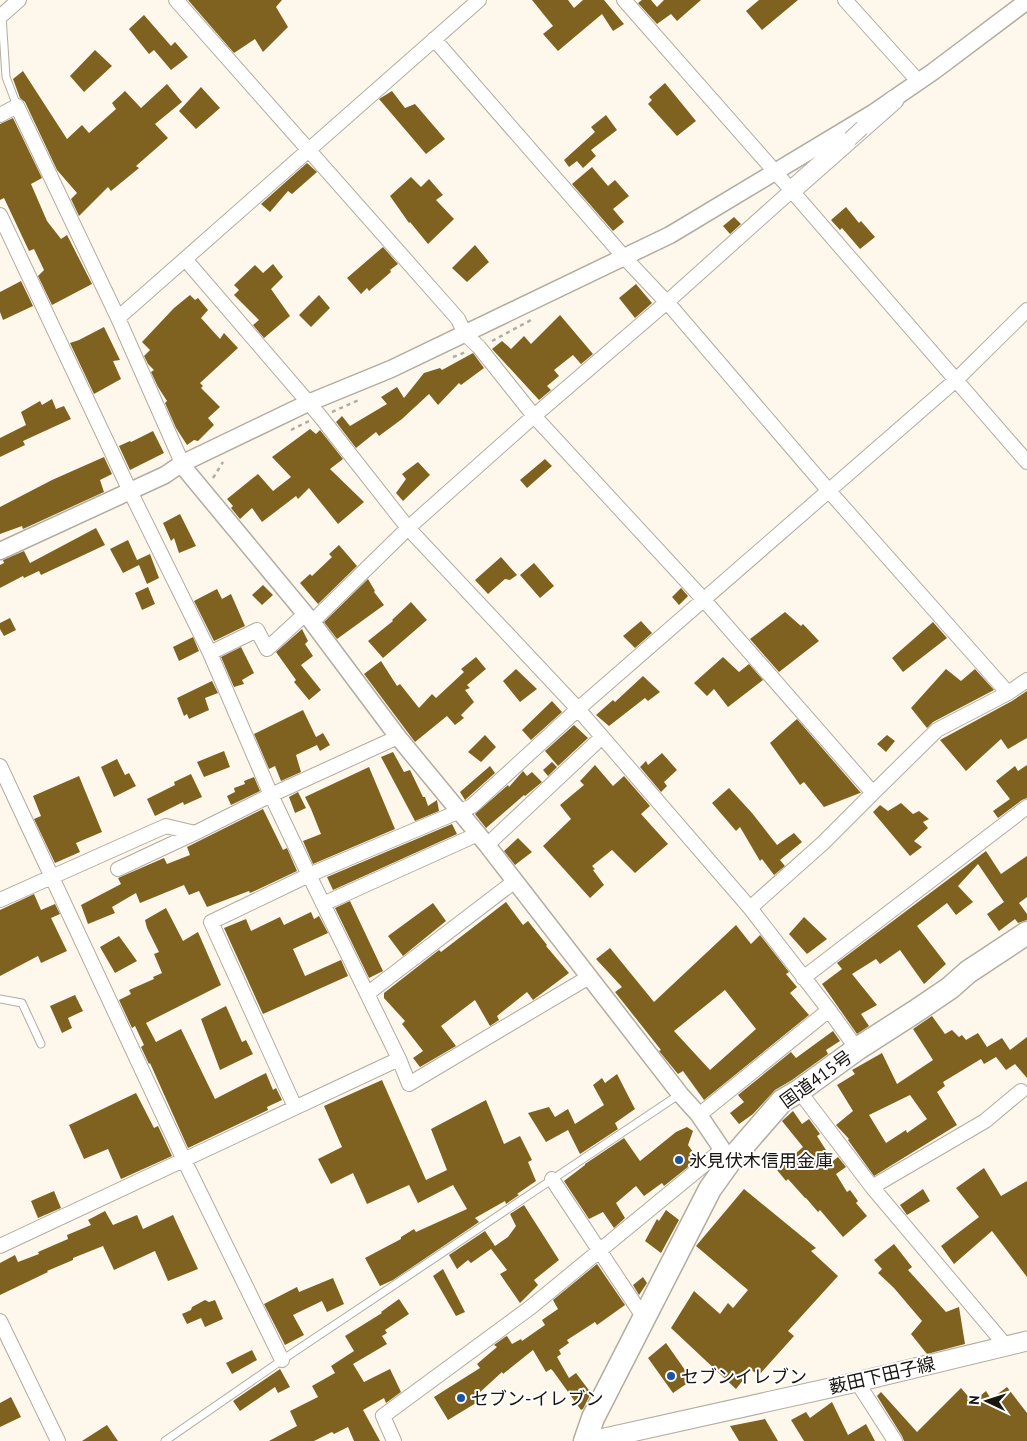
<svg xmlns="http://www.w3.org/2000/svg" width="1027" height="1441" font-family="'PT Sans','Noto Sans JP',sans-serif">
<style>
.building{fill:#7f6220;fill-rule:evenodd}
.lines{fill:none;stroke-linecap:round;stroke-linejoin:round}
.service-casing{stroke:#b2aca1;stroke-width:9}
.minor-casing{stroke:#b2aca1;stroke-width:16}
.tertiary-casing{stroke:#b2aca1;stroke-width:19}
.secondary-casing{stroke:#b2aca1;stroke-width:21}
.trunk-casing{stroke:#b2aca1;stroke-width:25}
.path{stroke:#b2ada4;stroke-width:2.5;stroke-dasharray:4 4;stroke-linecap:butt}
.service{stroke:#fff;stroke-width:7}
.minor{stroke:#fff;stroke-width:14}
.tertiary{stroke:#fff;stroke-width:16}
.secondary{stroke:#fff;stroke-width:19}
.trunk{stroke:#fff;stroke-width:22}
.minor-bridge-casing{stroke:#b2aca1;stroke-width:16;stroke-linecap:butt}
.minor-bridge{stroke:#fff;stroke-width:14}
.poi-dot{fill:#1d52a4;stroke:#fff;stroke-width:2}
.labels{text-anchor:middle;dominant-baseline:central;stroke-width:4;stroke-linejoin:round;paint-order:stroke}
.street-label{font-size:18px;fill:#191612;stroke:#fff}
.poi-label{font-size:18px;fill:#191612;stroke:#fff;text-anchor:start}
</style>
<rect width="100%" height="100%" fill="#fef8ec"/>
<path class="building" d="M188 0H282L276 7 288 27 263 52 255 39 234 53Z
M532 0H568L574 8 583 0H604L624 24 613 31 602 14 558 51 543 34 553 26Z
M642 0H651L657 7 664 0H701L677 21 671 14 657 24 638 3Z
M759 0H798L762 30 746 11Z
M144 15 171 46 175 42 188 57 171 70 154 50 149 54 129 29Z
M95 50 112 66 84 92 70 76Z
M23 71 67 139 82 125 89 133 116 109 112 103 125 91 141 108 167 84 182 102 155 124 168 138 136 166 139 168 111 191 108 187 79 216 71 199 77 193 57 170 25 102 20 98 13 79Z
M665 83 696 121 677 136 648 104 652 100 649 97Z
M201 87 220 108 196 129 179 111Z
M392 91 405 108 415 104 445 139 426 154 379 99Z
M606 115 617 130 591 150 596 156 583 168 577 161 569 167 564 160 595 132 591 127Z
M13 118 42 178 31 184 47 221 61 239 67 235 92 284 52 305 38 276 44 270 34 249 29 251 4 198 0 200V124Z
M307 163 317 172 292 194 288 191 270 212 261 204Z
M592 167 608 186 615 180 629 196 613 209 624 222 613 231 572 184Z
M411 177 421 187 429 179 443 195 436 200 454 219 428 244 410 222 409 223 390 196Z
M846 207 859 223 861 221 875 237 860 249 842 228 840 230 831 220Z
M734 217 741 224 730 234 723 226Z
M475 245 489 262 467 282 452 268Z
M383 247 398 264 390 270 391 272 369 291 367 288 361 294 347 278Z
M273 264 283 277 271 289 290 316 264 338 253 325 259 320 234 295 239 290 234 285 255 265 263 273Z
M21 281 33 306 3 320 0 312V292Z
M636 284 652 303 635 318 619 298Z
M190 295 195 300 198 298 208 310 201 318 220 339 224 333 238 348 200 383 203 386 201 388 220 407 208 418 214 425 198 441 194 440 187 445 176 428 165 403 167 401 158 387 151 372 154 370 148 364 144 356 150 350 142 342 174 308Z
M319 295 330 308 311 327 299 315Z
M560 315 593 354 581 364 573 355 554 370 559 376 547 386 551 390 539 400 492 349 502 341 511 349 524 336 531 344Z
M104 327 120 360 113 361 121 379 94 394 70 343 79 340Z
M473 353 484 368 461 385 459 383 438 405 429 394 402 419 379 436 376 432 356 448 336 422 342 416 350 426 387 404 381 397 397 387 404 398 424 373 440 368 442 370Z
M52 399 56 409 64 406 71 419 23 441 25 445 0 457V438L26 425 21 412 40 401 42 405Z
M310 429 316 434 320 430 343 459 330 469 364 502 338 524 309 488 298 499 296 496 262 522 252 508 240 519 231 508 233 506 227 499 258 474 273 491 291 477 272 457Z
M153 431 164 453 130 470 119 446 130 441 131 442Z
M104 457 112 474 100 480 104 492 23 529 22 526 0 534V507L52 480Z
M545 459 552 466 527 488 520 480Z
M418 462 430 475 403 501 396 493 406 479 402 474Z
M180 514 196 546 179 553 174 538 171 541 163 523Z
M96 528 105 545 41 575 39 571 24 578 23 576 0 588V565L4 563 3 560 24 551 30 563Z
M128 540 137 560 150 554 159 578 147 584 139 565 123 573 110 549Z
M339 545 357 566 318 604 300 583 310 574 312 576 332 557 329 554Z
M501 557 517 575 510 580 505 579 488 594 475 580Z
M534 563 554 586 540 598 520 575Z
M368 579 375 591 374 592 384 605 337 639 324 622Z
M263 585 273 595 262 605 252 595Z
M148 587 155 604 142 610 135 593Z
M681 588 688 596 679 605 672 597Z
M217 589 222 599 231 594 245 626 214 641 194 601Z
M411 602 427 620 383 658 368 641 393 621 392 620Z
M785 612 801 626 803 624 819 641 779 672 750 639Z
M10 618 16 630 4 636 0 629V623Z
M641 621 652 633 635 648 623 636Z
M933 622 947 638 903 672 892 658Z
M302 629 308 641 305 644 313 656 301 665 321 690 309 700 294 682 296 680 276 652Z
M193 637 199 651 179 661 173 647Z
M241 647 254 673 242 680 244 684 234 687 221 657Z
M476 657 486 669 467 685 470 688 465 690 474 702 461 715 464 718 455 725 447 716 415 742 364 674 381 661 397 686 400 684 419 708 432 694 436 698 464 672 461 669Z
M723 657 739 672 749 664 763 680 728 707 714 689 707 696 694 683Z
M516 669 537 689 520 702 503 681Z
M946 669 961 681 975 669 994 690 933 722 927 728 911 708Z
M643 676 660 692 648 701 645 698 609 726 596 715 613 700 615 702Z
M212 681 218 693 205 698 209 710 189 719 187 714 184 716 177 698Z
M1027 691V738L1008 749 1001 739 966 771 940 740 1012 701Z
M552 701 562 712 531 740 522 730Z
M303 710 316 737 323 733 330 745 320 751 317 745 296 755 301 772 281 781 275 766 269 769 254 734Z
M797 719 861 793H860L824 807 804 782 800 785 770 743Z
M574 725 588 738 558 766 545 751Z
M485 735 496 747 481 762 468 752Z
M887 735 895 741 886 752 877 744Z
M224 751 230 767 204 777 197 762Z
M393 752 404 772 410 770 423 797H425L428 806 437 800 439 811 415 821 381 757Z
M662 753 677 770 664 782 667 786 661 792 640 767 646 761 648 765Z
M117 759 125 775 129 773 136 786 114 797 101 767Z
M552 762 557 767 548 776 543 770Z
M595 765 613 786 624 776 650 806 641 814 668 844 635 873 612 850 592 866 595 869 593 870 604 885 590 898 543 846 571 819 560 805 584 785 580 781Z
M1027 765V798L1022 800 998 818 993 811 1010 799 996 781 1015 766 1018 771Z
M490 766 495 773 465 800 460 792Z
M369 767 395 829 313 864 303 841 321 834 311 809 305 797Z
M523 771 527 776 532 772 542 782 525 796 524 795 486 828 475 814 508 785 509 787Z
M191 774 202 797 184 805 183 802 155 816 147 799 175 785 174 782Z
M79 776 102 832 76 843 80 852 55 863 34 819 41 816 33 796Z
M254 777 260 791 231 805 227 796 235 792 234 788 245 784 244 781Z
M729 788 752 813 777 845 794 833 802 842 780 860 785 866 774 875 762 859 760 861 740 827 736 831 712 803Z
M298 792 306 808 295 813 289 797Z
M901 803 913 814 919 811 929 819 923 822 928 828 914 841 922 847 910 856 873 812 880 805 888 811Z
M263 809 283 850 287 848 297 871 250 893 249 891 207 907 199 891 189 895 184 885 140 903 136 893 112 907 115 913 88 924 81 905 121 884 118 878 164 858 167 864 190 855 187 847Z
M452 824 457 834 333 890 327 877Z
M518 838 532 852 515 865 504 851Z
M986 851 1001 874 1027 856V897L1019 903 1027 914V920L1018 923 1015 919 999 931 987 914 1004 902 978 864 958 886 973 902 956 915 947 903 917 926 946 964 924 984 900 950 880 964 876 959 852 974 877 1005 861 1014 869 1026 857 1034 822 984 842 969 837 963Z
M34 894 41 910 55 904 60 914 51 918 67 951 41 963 38 956 0 976V910Z
M350 901 383 971 369 978 335 908Z
M506 902 523 925 528 921 547 945 546 946 569 973 533 1000 527 992 497 1016 499 1020 490 1026 475 1000 441 1026 456 1046 420 1067 413 1058 423 1051 402 1024 405 1021 384 998V993L439 950 441 952Z
M433 903 446 921 403 956 388 936Z
M166 908 183 941 198 932 221 985 146 1023 156 1042 181 1029 215 1099 266 1073 273 1090 276 1088 282 1100 267 1107 268 1110 188 1148 150 1063 149 1064 141 1047 144 1045 135 1026 132 1028 119 1000 131 994 129 990 154 979 153 977 162 973 154 954 159 952 147 928 145 920Z
M311 912 314 919 319 916 328 933 293 949 305 976 341 960 348 976 263 1014 224 928 246 919 251 931 280 917 284 925Z
M804 917 827 939 807 954 789 934Z
M736 925 751 944 760 935 789 972 786 974 797 987 790 993 809 1015 704 1100 683 1071 678 1074 659 1051 661 1050 615 992 622 987 596 959 610 948 654 1002ZM725 990 756 1029 710 1070 674 1031Z
M119 936 137 961 115 973 100 947Z
M75 995 83 1011 68 1018 72 1028 62 1033 50 1006Z
M226 1006 242 1042 246 1040 253 1054 220 1070 201 1019Z
M932 1016 945 1034 952 1030 959 1037 962 1035 966 1040 978 1033 987 1047 1002 1038 1010 1050 1027 1037V1078L1015 1064 1006 1070 996 1057 984 1064 981 1059 943 1082 945 1086 937 1092 957 1125 874 1176 848 1140 849 1139 836 1125 853 1111 837 1085 855 1074 852 1070 882 1053 897 1084 933 1060 913 1029ZM910 1095 927 1119 907 1133 906 1130 886 1143 869 1115Z
M833 1031 840 1041 826 1050 828 1054 792 1080 775 1090 753 1114 739 1124 730 1113 744 1102 738 1095 791 1052 796 1058Z
M617 1074 635 1109 615 1123 618 1129 580 1154 568 1130 546 1142 528 1113 549 1107 555 1117 568 1109 575 1124 604 1105 593 1085 602 1078 605 1083Z
M382 1080 426 1180 447 1170 431 1129 486 1100 504 1144 520 1136 532 1160 528 1162 536 1181 517 1194 519 1195 506 1204 505 1201 475 1218 479 1222 393 1280 380 1286 365 1258 401 1239V1237L414 1229 416 1232 467 1209 453 1185 418 1203 409 1185 367 1204 353 1173 331 1184 318 1159 342 1147 324 1106Z
M136 1093 154 1128 158 1126 172 1156 121 1179 108 1149 84 1159 69 1125Z
M793 1111 802 1124 809 1119 820 1134 817 1136 833 1161 838 1157 846 1167 836 1174 847 1192 850 1190 858 1201 856 1203 867 1216 843 1237 820 1210 818 1212 806 1198H805L788 1179 786 1181 777 1170 803 1147 782 1121Z
M687 1127 693 1131 688 1145 698 1159 664 1186 662 1183 644 1196 636 1186 616 1203 625 1218 614 1228 603 1212 589 1219 564 1181 585 1165V1164L624 1138 640 1161 676 1132Z
M984 1168 1001 1196 1027 1181V1277L992 1231 954 1264 941 1246 979 1217 956 1188Z
M744 1189 816 1248 811 1251 838 1276 788 1331 794 1336 759 1375 751 1370 736 1389 671 1328 694 1291 720 1314 728 1303 733 1308 748 1290 696 1246Z
M923 1189 930 1201 907 1215 900 1205Z
M54 1191 61 1208 38 1218 31 1201Z
M524 1205 559 1260 534 1280 538 1285 520 1303 500 1274 507 1270 491 1249 471 1263 468 1260 457 1269 449 1255 485 1231 495 1246 508 1237 516 1226 510 1214Z
M666 1210 679 1220 661 1253 645 1241 657 1219 659 1221Z
M105 1211 113 1225 137 1215 143 1229 173 1215 198 1269 168 1281 155 1251 114 1270 103 1246 73 1258V1260L47 1271 48 1272 0 1295V1263L15 1255 18 1262 39 1254 38 1252 68 1239 67 1235 91 1225 88 1220Z
M894 1244 912 1267 908 1270 946 1312 959 1307 965 1344 927 1354 911 1334 922 1321 894 1288 878 1273 882 1269 874 1260Z
M597 1264 625 1305 597 1325 595 1322 567 1340 569 1343 559 1350 561 1354 557 1357 569 1378 576 1373 591 1393 583 1409 581 1410 553 1371 551 1369 546 1372 533 1350 503 1374 502 1372 478 1394 481 1400 448 1420 434 1397 480 1368 477 1364 497 1347 494 1345 505 1337 507 1336 512 1344 521 1339 522 1341 545 1325 542 1320 558 1309 553 1300Z
M443 1269 465 1312 456 1316 433 1276Z
M643 1277 647 1283 639 1295 633 1285Z
M333 1278 344 1304 327 1312 322 1301 293 1315 304 1335 285 1345 264 1304 297 1287 299 1292Z
M399 1299 409 1314 385 1330 387 1333 382 1336 387 1344 353 1364 364 1382 390 1369 401 1392 386 1403 384 1398 363 1410 380 1441H354L348 1427 334 1434 332 1432 314 1441H269L297 1426 290 1411 318 1397 312 1386 335 1373 331 1366 354 1351 345 1336 382 1313 381 1312Z
M205 1300 209 1302 215 1300 223 1319 205 1327 201 1318 187 1324 182 1314 191 1310 192 1307Z
M666 1343 692 1380 673 1393 648 1358Z
M252 1350 257 1360 232 1374 226 1363Z
M280 1369 290 1387 278 1393 275 1387 240 1411 233 1401Z
M1007 1387 1027 1413V1441H904L902 1436 877 1396 881 1392 917 1432 961 1388 973 1402 986 1391 991 1399Z
M11 1397 21 1417 0 1427V1403Z
M832 1402 848 1435 866 1424 875 1441H804L791 1420 806 1412 810 1418Z
M765 1419 778 1441H739L730 1426Z
M107 1425 118 1441H82Z"/>
<g class="lines">
<defs>
<path id="service" d="M2 15 6 77 17 106
M0 999 22 1003 41 1044
M165 1441 282 1360 680 1094"/>
<path id="minor" d="M176 0 458 319 465 334 479 347 534 416 704 600 873 793 937 730 1008 693
M624 0 785 183 1027 462
M845 0 919 82
M2 15 19 0
M434 39 624 257 673 309 829 491 1008 693 1027 680
M0 115 17 106 118 318 179 456 181 464
M0 215 130 491 210 653 271 795 309 875 399 1059 409 1084 589 977
M185 259 320 416 408 528 578 709 750 908 829 1010 857 1049
M118 318 479 0
M312 622 408 528 534 416 667 302 792 190
M210 653 257 630 267 649 305 614
M0 766 184 1160 282 1360
M195 833 271 795 398 737
M487 845 602 737
M0 900 166 826 195 833 118 869
M323 904 478 834
M750 908 823 843 873 793
M803 978 1027 807
M367 994 515 881
M799 1091 872 1187 1006 1346
M295 1107 211 922 309 875 472 806 578 709 957 379 1027 310
M699 1115 829 1010
M552 1179 644 1318
M872 1187 985 1121 1021 1091
M0 1246 399 1059
M0 1321 58 1441
M857 1382 895 1441
M394 1441 383 1416 531 1307 722 1150"/>
<path id="tertiary" d="M181 464 312 622 398 737 487 845 680 1094 699 1115 730 1161
M0 551 165 475 181 464 308 403 391 369 670 235 873 113 934 71 1027 1"/>
<path id="secondary" d="M792 190 894 100
M591 1441 857 1382 1027 1341"/>
<path id="trunk" d="M585 1441 593 1418 710 1189 730 1161 782 1101 799 1091 857 1049 913 1013 950 988 968 972 1027 933"/>
</defs>
<use href="#service" class="service-casing"/>
<use href="#minor" class="minor-casing"/>
<use href="#tertiary" class="tertiary-casing"/>
<use href="#secondary" class="secondary-casing"/>
<use href="#trunk" class="trunk-casing"/>
<path class="path" d="M492 341 531 320
M453 357 466 352
M332 412 361 399
M291 430 309 421
M213 478 223 462"/>
<use href="#service" class="service"/>
<use href="#minor" class="minor"/>
<use href="#tertiary" class="tertiary"/>
<use href="#secondary" class="secondary"/>
<use href="#trunk" class="trunk"/>
<defs>
<path id="minor-bridge" d="M850 139 862 128"/>
</defs>
<use href="#minor-bridge" class="minor-bridge-casing"/>
<use href="#minor-bridge" class="minor-bridge"/>
</g>
<g class="poi-dot">
<circle cx="679" cy="1160" r="5"/>
<circle cx="671" cy="1376" r="5"/>
<circle cx="461" cy="1398" r="5"/>
</g>
<g class="labels">
<g class="street-label">
<text transform="translate(816 1079) rotate(-36)">国道415号</text>
<text transform="translate(882 1375) rotate(-13)">薮田下田子線</text>
</g>
<g class="poi-label">
<text x="689" y="1160">氷見伏木信用金庫</text>
<text x="681" y="1376">セブンイレブン</text>
<text x="471" y="1398">セブン-イレブン</text>
</g>
</g>
<g transform="translate(987 1401) rotate(274)" stroke="#ffffff" stroke-width="4" paint-order="stroke">
<path d="M0-4L9 19L0 12L-9 19Z" fill="#191612"/>
<text y="-8" font-size="14" font-weight="bold" text-anchor="middle" fill="#191612">N</text>
</g>
</svg>
